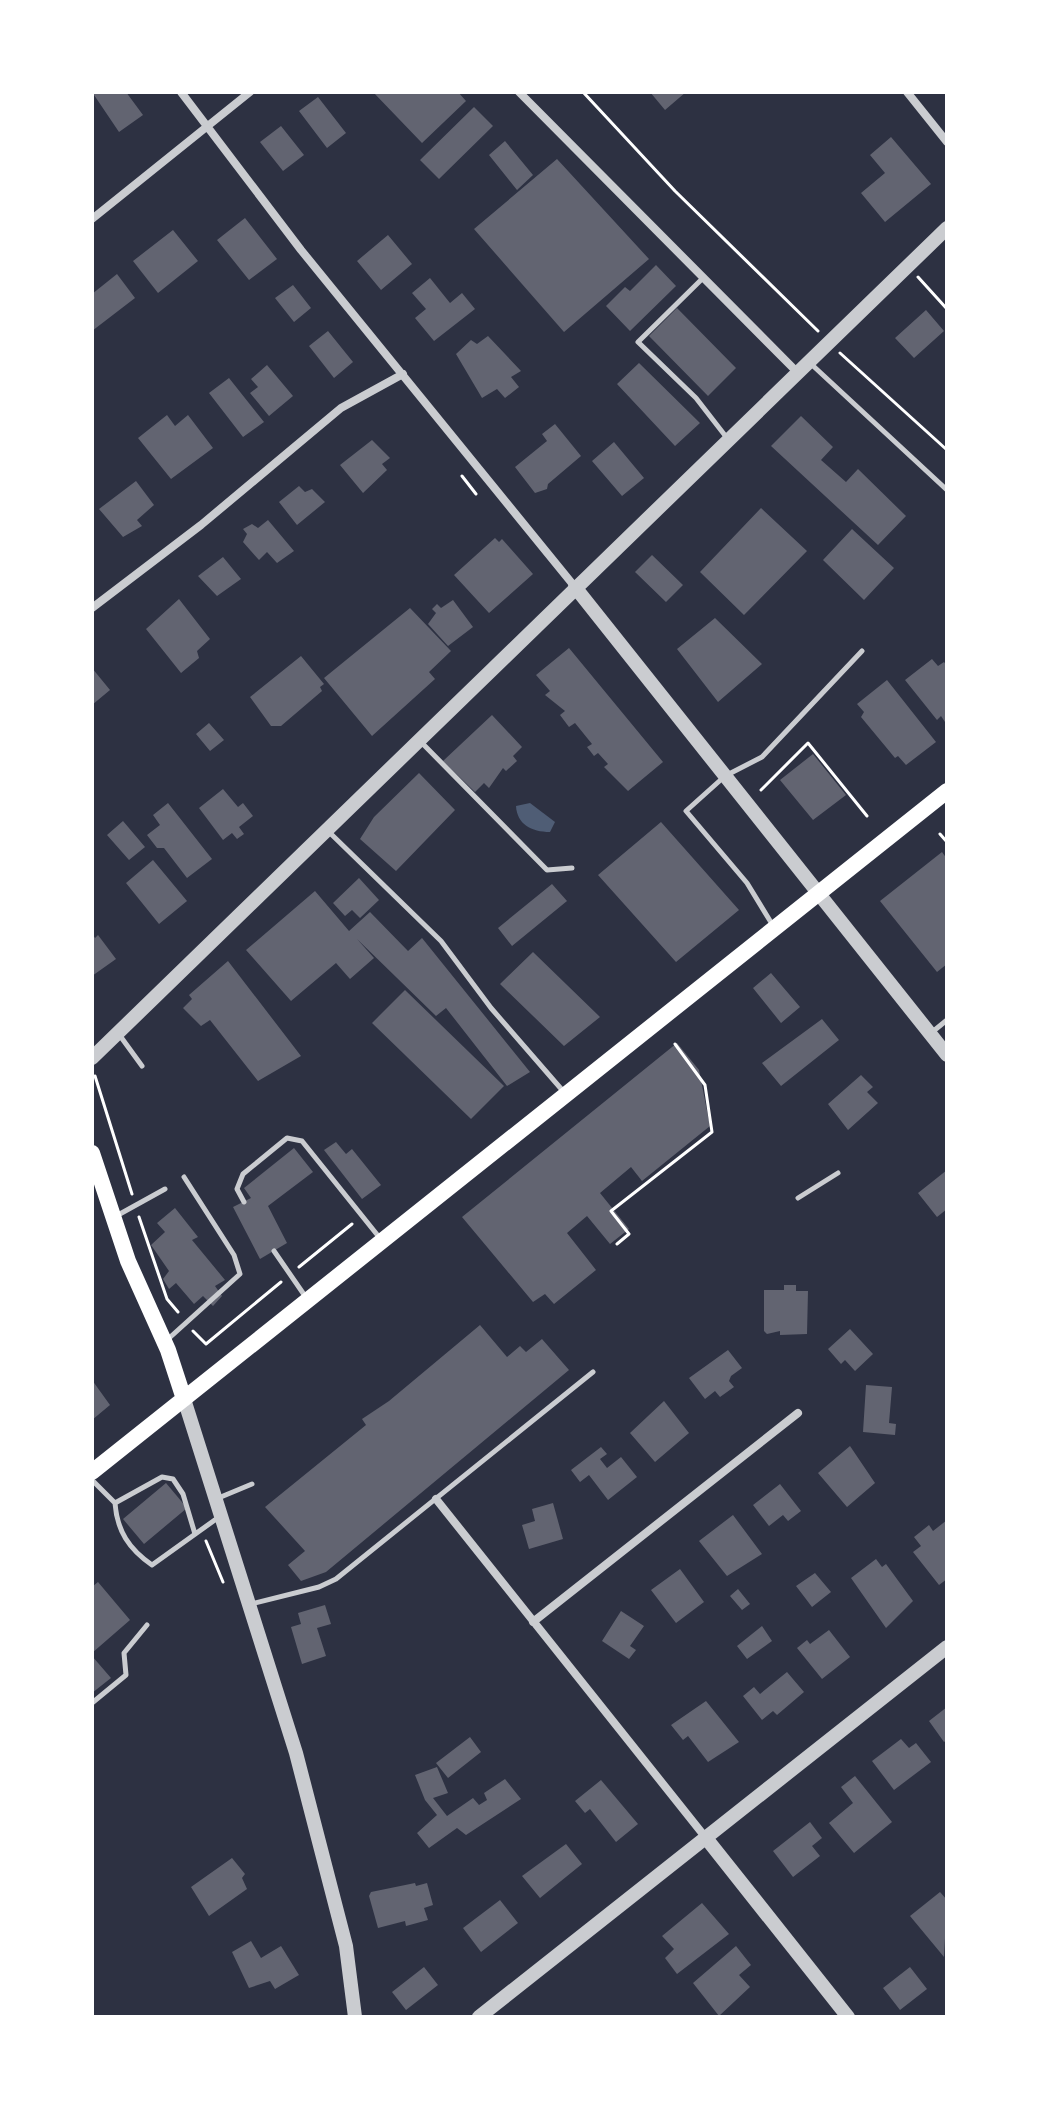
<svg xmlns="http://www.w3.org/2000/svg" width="1039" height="2109" font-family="'Work Sans',sans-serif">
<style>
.water{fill:#4f5d75}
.building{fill:#626471}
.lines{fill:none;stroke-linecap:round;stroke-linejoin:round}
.path{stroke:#fff;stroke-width:3}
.service{stroke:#caccd0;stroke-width:5}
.minor{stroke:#caccd0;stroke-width:8}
.tertiary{stroke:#caccd0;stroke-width:14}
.primary{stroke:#fff;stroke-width:16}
</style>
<rect width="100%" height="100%" fill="#2d3142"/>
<path class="water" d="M530 803 555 822 550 832C531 832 517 824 516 806Z"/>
<path class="building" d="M92 92H126L143 115 119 132Z
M373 92H458L466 101 422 143Z
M650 92H686L665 110Z
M318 97 346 133 327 148 299 111Z
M474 107 493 126 439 179 420 160Z
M281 126 304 155 283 171 260 142Z
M891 137 931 184 885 222 861 193 885 173 870 155Z
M505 141 533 175 517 190 489 155Z
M557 159 649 259 564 332 474 229Z
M245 218 277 259 249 280 217 240Z
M173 230 198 261 158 293 133 261Z
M388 235 412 264 381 290 357 261Z
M656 265 676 286 630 331 606 306 625 287 630 291Z
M117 274 135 298 92 331V294Z
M430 278 450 303 462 293 475 309 434 341 415 318 426 309 412 293Z
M293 285 311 308 294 322 275 298Z
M677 308 736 368 708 396 649 336Z
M926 310 944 331 914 358 895 338Z
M328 331 353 362 334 378 309 346Z
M488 336 521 371 511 377 519 387 505 398 497 389 482 398 456 354 471 340 477 344Z
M639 363 700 423 675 446 617 384Z
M267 365 293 396 269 416 250 393 258 387 251 379Z
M229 378 264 422 243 437 209 393Z
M167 415 175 426 188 415 213 448 171 479 138 438Z
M801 416 833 447 821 460 846 482 858 469 906 516 878 545 771 446Z
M555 424 581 456 548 484 547 489 535 493 515 467 547 441 542 434Z
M372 440 390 458 382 464 387 470 363 493 340 465Z
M614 442 644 478 622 496 592 461Z
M136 481 154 505 137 520 142 526 123 537 99 509Z
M299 486 305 492 312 489 325 502 297 525 279 502Z
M761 508 807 551 744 615 700 572Z
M268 520 294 551 277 563 267 552 259 560 243 542 247 534 243 529 252 524 258 528Z
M852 529 894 568 864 600 823 560Z
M495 538 499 542 502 539 533 574 489 613 454 575Z
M652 555 683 585 666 602 635 572Z
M223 557 241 579 217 596 198 576Z
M179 599 210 639 197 651 199 658 181 673 146 629Z
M453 600 473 627 448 646 428 624 436 613 432 609 437 604 441 608Z
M410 608 451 651 429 672 435 679 372 736 324 678Z
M715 618 762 664 718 702 677 649Z
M569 648 663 762 628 791 604 767 608 764 598 753 594 756 587 747 592 744 575 723 569 727 560 715 565 711 545 695 550 691 536 675Z
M301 656 324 684 320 687 322 691 281 726H271L250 697Z
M932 659 938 666 944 662 947 666V725L941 716 937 720 905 680Z
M92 668 110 690 92 705Z
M887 680 936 742 906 765 898 756 895 758 861 717 864 712 857 704Z
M492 715 522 747 513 756 517 761 506 771 503 768 489 788 484 783 475 792 443 761Z
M209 723 224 740 210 751 196 734Z
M813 754 846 795 813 820 780 780Z
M419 773 455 810 396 871 360 839 374 817Z
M223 789 238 807 243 803 253 816 239 827 244 834 237 839 232 833 223 840 199 808Z
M168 803 212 859 187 878 164 848H157L147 835 160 825 153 815Z
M123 821 145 847 129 860 107 835Z
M661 822 739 910 676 962 598 875Z
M942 852 947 859V964L937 972 880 901Z
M153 860 187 901 159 924 126 883Z
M359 878 379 900 360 918 352 910 345 916 333 903Z
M552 884 567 901 512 946 498 928Z
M315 891 349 931 370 912 408 951 422 938 530 1072 507 1086 446 1008 436 1016 357 939 374 958 350 979 336 963 291 1001 246 950Z
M92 934 95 938 98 935 116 959 92 976Z
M533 952 600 1017 564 1046 500 984Z
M228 961 301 1056 258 1081 210 1020 201 1026 183 1008 192 999 189 995Z
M771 973 800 1007 781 1023 753 988Z
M405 990 504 1086 471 1119 372 1023Z
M822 1019 839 1040 781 1086 762 1063Z
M677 1043 699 1070 710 1126 642 1181 631 1167 600 1193 629 1229 610 1244 587 1216 567 1233 596 1270 554 1304 545 1294 533 1302 462 1217Z
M861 1075 873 1087 867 1092 878 1103 848 1130 828 1104Z
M336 1142 346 1154 352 1149 381 1185 362 1199 324 1150Z
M294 1148 313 1172 268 1206 287 1243 260 1259 233 1207 251 1198 244 1188Z
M947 1170V1209L937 1217 918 1193Z
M175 1208 198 1237 192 1240 225 1280 215 1286 222 1296 213 1306 203 1296 194 1304 176 1283 169 1289 163 1279 169 1271 151 1245 165 1232 157 1223Z
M784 1285H796V1291H808L807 1334 780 1335V1331L767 1334 764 1331V1290H784Z
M480 1325 507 1357 520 1346 526 1352 542 1339 569 1370 326 1572 301 1581 288 1565 305 1551 265 1507 366 1425 362 1419 389 1401Z
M850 1329 873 1354 855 1371 845 1360 841 1364 828 1349Z
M728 1350 742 1368 731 1376 729 1381 734 1387 720 1397 715 1391 705 1399 689 1378Z
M92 1380 110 1405 92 1420Z
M866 1385 892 1387 889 1423 896 1424 895 1435 863 1432Z
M664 1401 689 1433 655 1462 630 1433Z
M850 1446 875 1483 847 1507 818 1473Z
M601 1447 607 1454 600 1459 607 1468 621 1457 637 1477 608 1500 589 1475 580 1482 571 1470Z
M166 1483 187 1508 144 1544 123 1519Z
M780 1484 801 1511 788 1521 783 1515 769 1526 753 1505Z
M553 1503 563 1539 529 1549 522 1525 535 1521 532 1509Z
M733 1515 762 1554 727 1576 699 1541Z
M947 1520V1579L939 1585 913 1552 921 1546 914 1537 929 1525 933 1531Z
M876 1559 882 1567 886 1564 913 1601 886 1628 851 1578Z
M680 1569 704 1602 676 1623 651 1590Z
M815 1573 831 1592 812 1607 796 1586Z
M98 1582 130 1620 92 1653V1587Z
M738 1589 750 1604 742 1610 730 1596Z
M325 1605 331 1624 317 1628 326 1656 302 1664 291 1627 301 1624 298 1613Z
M621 1611 644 1626 630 1646 636 1650 629 1659 602 1641Z
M762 1626 772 1641 747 1659 737 1646Z
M829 1630 850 1657 822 1679 797 1648 807 1640 810 1644Z
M92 1656 111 1678 92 1693Z
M787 1672 804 1692 777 1715 773 1711 762 1720 743 1696 754 1687 760 1694Z
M706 1701 739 1742 708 1762 688 1736 683 1740 671 1725Z
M947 1707V1740L944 1742 929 1721Z
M470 1737 481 1752 448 1778 436 1763Z
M901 1739 909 1748 916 1743 931 1762 894 1790 872 1761Z
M437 1767 448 1793 433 1798 447 1816 473 1798 479 1805 487 1800 484 1793 505 1779 521 1799 466 1835 457 1828 429 1848 417 1833 437 1815 425 1800 415 1775Z
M855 1776 892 1822 854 1853 829 1823 853 1803 841 1787Z
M601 1780 638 1824 616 1842 590 1809 585 1813 575 1801Z
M810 1822 822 1838 812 1846 820 1856 793 1877 773 1851Z
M566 1844 582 1864 540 1898 522 1876Z
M232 1858 245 1874 242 1878 247 1889 209 1916 191 1887Z
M415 1883 416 1886 427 1883 433 1905 424 1908 428 1920 406 1926 405 1921 378 1928 369 1896 371 1892Z
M940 1892 947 1900 944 1957 910 1916Z
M500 1900 518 1923 481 1952 463 1928Z
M702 1903 729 1934 677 1974 665 1958 674 1949 662 1936Z
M251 1941 261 1958 281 1946 299 1975 275 1989 270 1981 249 1988 232 1952Z
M736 1946 751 1965 739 1975 750 1987 719 2016 693 1983Z
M424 1967 438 1985 406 2010 392 1992Z
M910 1967 927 1989 900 2010 883 1988Z"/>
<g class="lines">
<path class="path" d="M583 92 675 191 818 331
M918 277 947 309
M840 353 947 450
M462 476 476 494
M761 790 808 743 867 816
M940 834 947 842
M95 1076 132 1194
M139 1217 167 1299 178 1312
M617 1244 629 1234 611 1211 712 1132 705 1085 675 1044
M299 1267 352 1224
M193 1331 206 1344 281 1282
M206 1541 223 1582"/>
<path class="service" d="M703 278 638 342 696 398 727 438
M810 363 947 490
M420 741 547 870 572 868
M329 832 441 941 491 1008 563 1091
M772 924 747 883 686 811 725 776 762 757 862 651
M118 1033 142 1066
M931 1033 947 1020
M798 1198 838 1173
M244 1202 237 1189 243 1174 287 1138 302 1141 379 1237
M118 1215 165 1189
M274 1251 305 1296
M167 1340 240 1274 234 1255 184 1177
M92 1480 115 1503C117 1531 129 1549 152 1565L219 1517
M216 1499 252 1484
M115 1503 162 1477 173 1479 183 1494 195 1534
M251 1604 319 1587 336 1579 593 1372
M92 1703 126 1675 124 1653 147 1625"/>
<path class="minor" d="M181 92 301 250 575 587
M519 92 797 372
M907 92 947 142
M92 219 250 92
M92 608 201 525 341 408 403 374
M436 1499 706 1838
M533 1622 798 1413"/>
<path class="tertiary" d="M575 587 947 1055
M92 1058 947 228
M184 1399 296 1753 346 1946 355 2017
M706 1838 848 2017
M479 2017 947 1647"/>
<path class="primary" d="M92 1153 128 1261 168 1350 184 1399
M92 1472 947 791"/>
</g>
<rect width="1039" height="2109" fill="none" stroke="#ffffff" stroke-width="188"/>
</svg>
